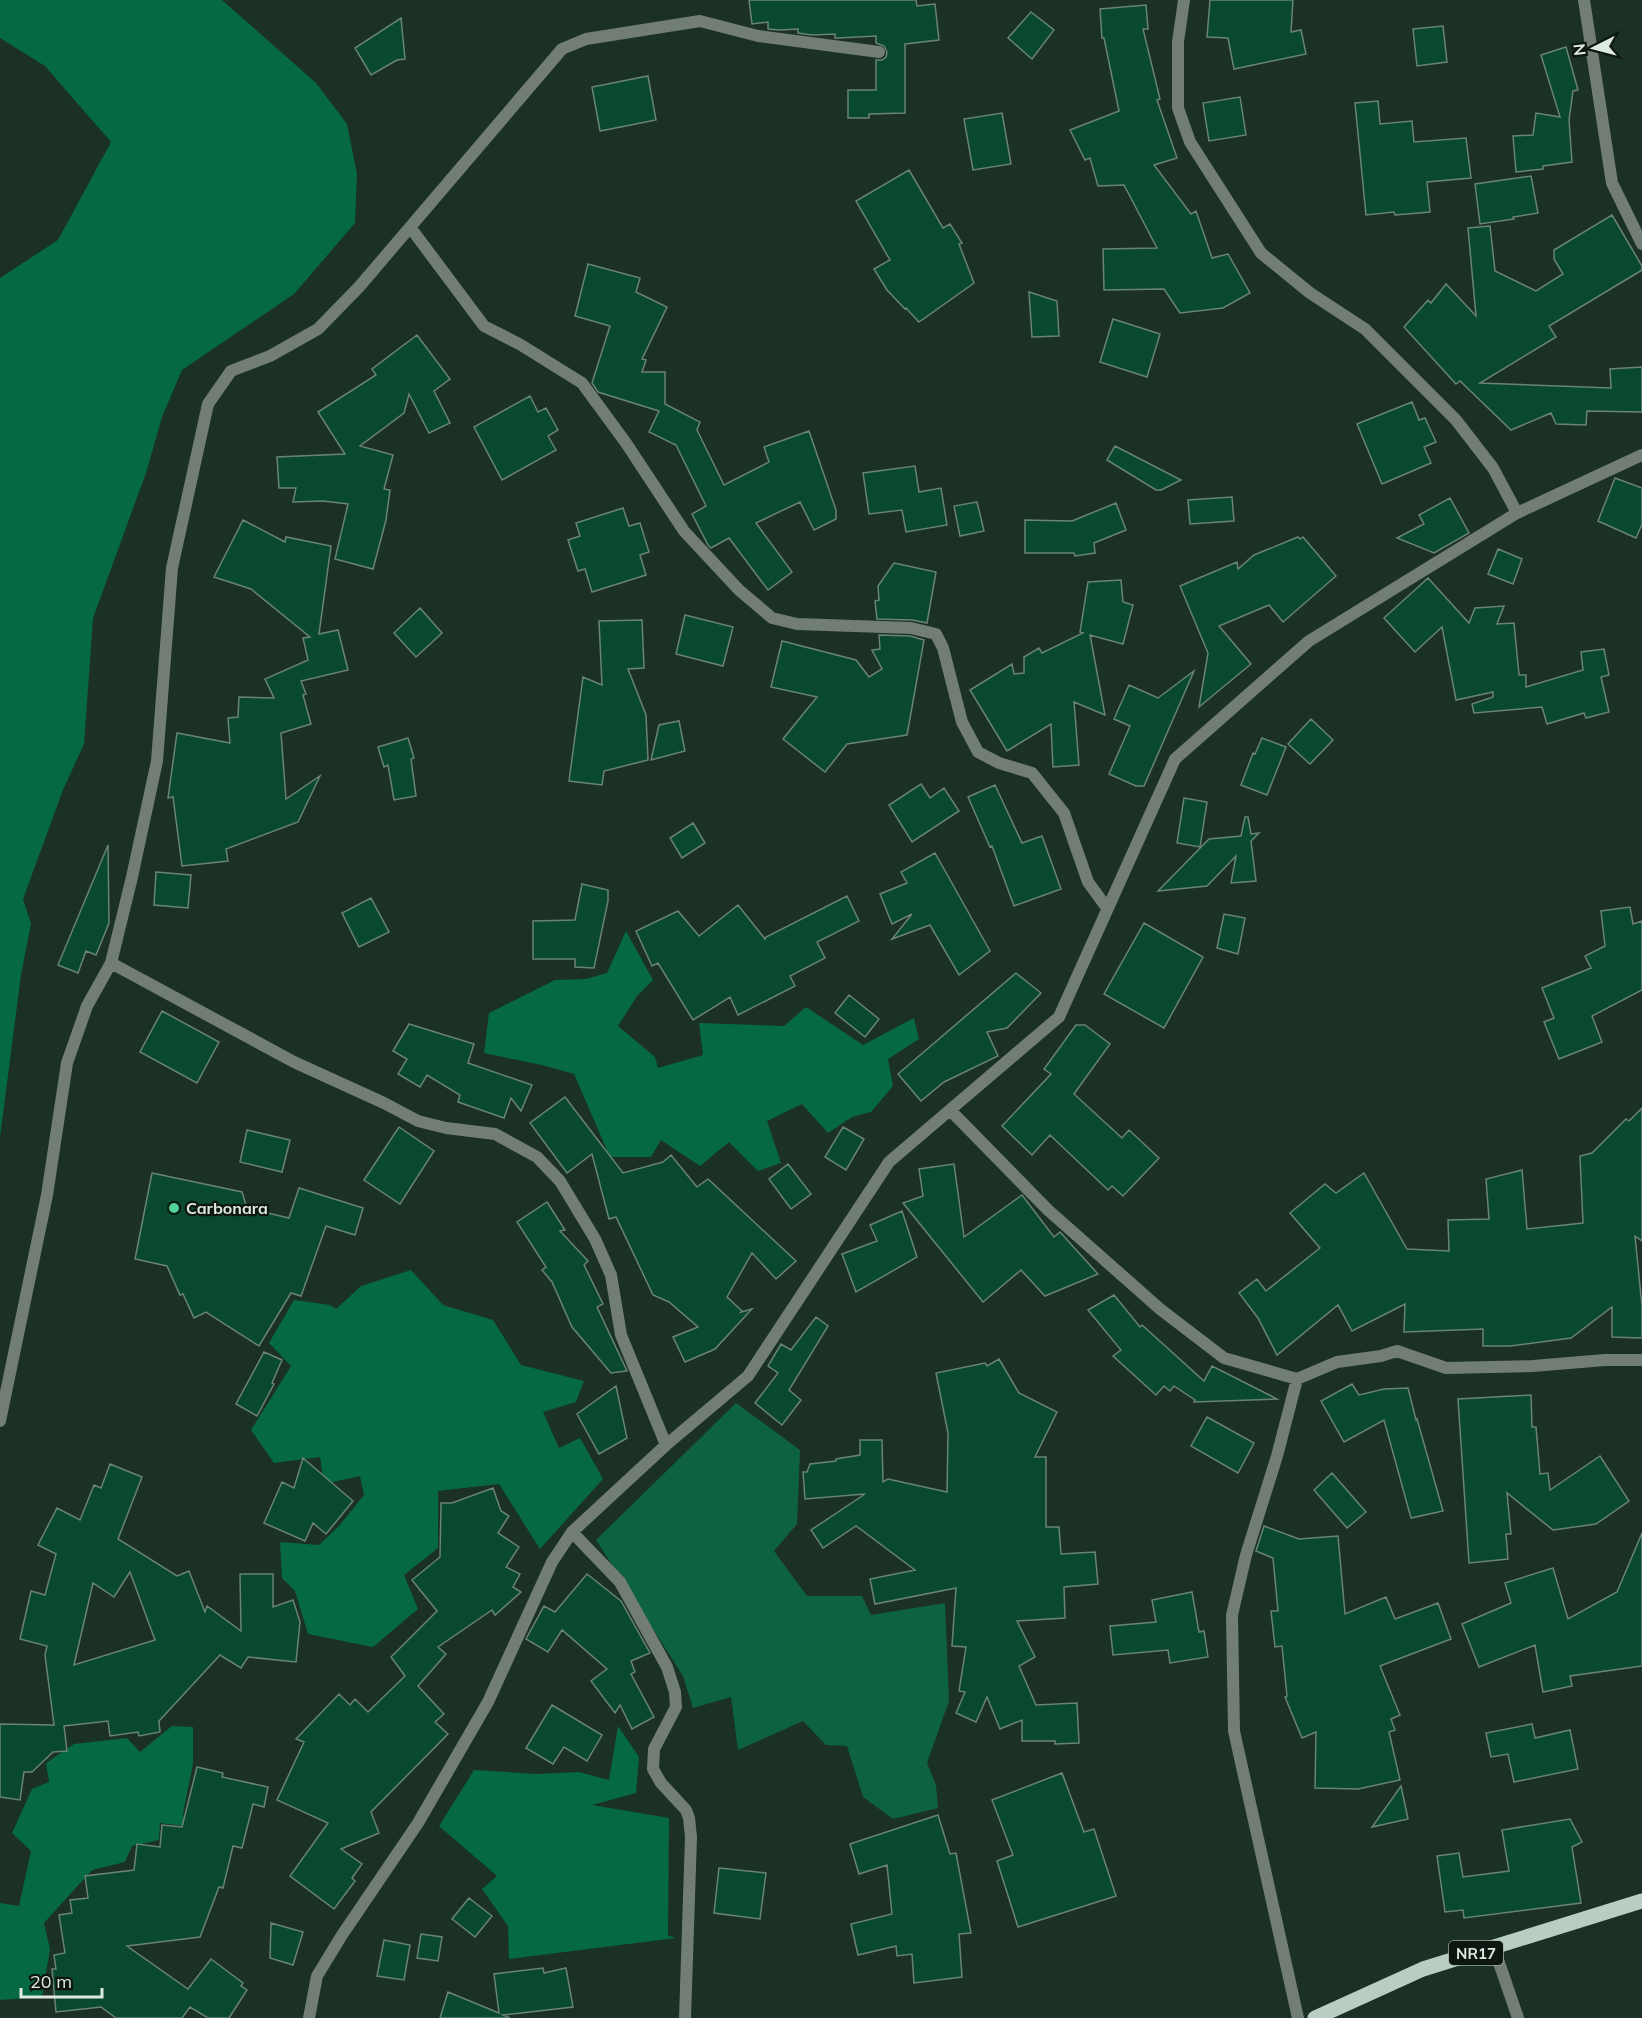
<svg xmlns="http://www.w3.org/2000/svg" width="1642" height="2018" font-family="Mulish,sans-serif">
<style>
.green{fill:#0d6240}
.forest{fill:#056944}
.building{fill:#08492f;stroke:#6a8375;stroke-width:1.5;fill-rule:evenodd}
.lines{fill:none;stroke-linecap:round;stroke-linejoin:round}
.street{stroke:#727d76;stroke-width:12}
.primary{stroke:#b8cec1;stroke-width:15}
.poi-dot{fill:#51d397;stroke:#0d1611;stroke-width:2}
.labels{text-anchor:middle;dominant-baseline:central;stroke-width:4.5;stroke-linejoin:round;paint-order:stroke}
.shield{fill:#0d1611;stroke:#9faaa3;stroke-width:1.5}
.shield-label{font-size:15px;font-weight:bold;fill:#ddeae2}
.poi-label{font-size:16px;font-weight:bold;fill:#ddeae2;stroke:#0d1611;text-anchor:start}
</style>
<rect width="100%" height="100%" fill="#1b3125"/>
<path class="green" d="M736 1403 800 1450 797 1524 774 1551 807 1596H862L871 1615 945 1603 949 1701 927 1763 936 1785 938 1808 893 1819 863 1797 847 1746 826 1745 803 1721 738 1750 731 1697 693 1708 683 1676 596 1540Z"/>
<path class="forest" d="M0 0H222L316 83 347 124 357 174 355 223 294 294 182 370 162 417 146 473 93 618 84 744 63 790 23 899 31 924 21 975 0 1137V278L58 240 111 142 45 66 0 38Z
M626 931 653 980 637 996 618 1026 655 1057 658 1068 703 1055 699 1023 784 1026 806 1007 863 1045 914 1018 919 1039 888 1059 893 1086 871 1112 852 1117 828 1133 802 1104 767 1121 781 1163 758 1171 729 1142 700 1166 661 1140 651 1157H610L574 1074 546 1066 484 1053 489 1013 555 980 586 979 607 973Z
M411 1270 443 1305 493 1320 521 1365 584 1381 576 1402 543 1412 559 1448 580 1438 603 1479 540 1549 499 1484 438 1491V1548L404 1575 418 1609 373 1647 308 1634 295 1591 282 1578 280 1542 319 1545 339 1526 364 1495 360 1476 324 1484 320 1457 274 1463 251 1430 291 1366 269 1343 294 1300 330 1305 336 1309 361 1286Z
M172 1726 193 1727V1764L183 1813 185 1826 160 1823 159 1840 132 1846 125 1862 92 1870 44 1923 50 1949 42 1997 0 2000V1903L19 1906 31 1851 12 1833 32 1789 49 1782 46 1763 74 1744 127 1738 140 1752Z
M618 1726 639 1757 636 1793 592 1805 669 1818 668 1935 676 1938 509 1959 508 1926 482 1889 497 1876 439 1826 474 1770 537 1774 579 1772 609 1780Z"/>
<path class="building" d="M749 0H916L917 6 935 4 939 40 905 44V113L869 114V118H848V90H876V60H882L886 57 887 52 884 46 876 43V36L838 38H835V34L812 35 798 33V29L779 30 768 29V22L752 24Z
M1210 0H1293L1291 32 1301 30 1306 54 1234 69 1228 38 1207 37Z
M1146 5 1148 29H1143L1160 99 1157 100 1177 158 1154 165 1191 214 1196 211 1212 258 1228 254 1250 293 1223 308 1180 313 1164 289 1104 290 1103 249 1157 248 1124 185 1098 186 1090 158 1085 160 1070 130 1119 111 1104 38H1102L1100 9Z
M1031 12 1054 30 1032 59 1008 38Z
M401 18 405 59 397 60 371 75 355 48Z
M1443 26 1447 62 1417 66 1413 29Z
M1566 47 1578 90 1573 91 1569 120 1572 162 1543 166V169L1516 172 1513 136 1533 135 1536 113 1560 117 1541 55Z
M648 76 656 120 600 131 592 87Z
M1240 97 1246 135 1209 141 1203 103Z
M1378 101 1380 124 1412 121 1414 142 1466 138 1471 178 1427 182 1430 212 1395 215 1394 212 1366 215 1355 103Z
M1002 113 1011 164 973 170 964 119Z
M909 170 943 228 950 224 962 243 959 244 974 283 919 322 906 308 905 309 887 290 874 269 890 260 856 201Z
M1531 176 1538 213 1513 217 1514 219 1480 224 1475 184Z
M1612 215 1642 266V270L1549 326 1556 337 1480 383 1611 388 1610 369 1642 367V412L1587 411 1586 425 1556 424 1551 413 1511 430 1460 381 1456 384 1404 327 1428 300 1431 303 1446 284 1476 316 1468 228 1490 226 1495 271 1536 291 1563 274 1554 259V250Z
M588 264 640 278 636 292 667 307 642 359 646 360 642 372H665V404L700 422 697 430 724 485 769 462 764 447 809 431 836 510V519L814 530 800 502 756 523 792 572 768 590 729 538 711 548 708 545 692 514 706 506 676 445 649 432 659 411 598 392 592 383 610 326 575 316Z
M1029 292 1057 301 1059 336 1032 337Z
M1113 319 1160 334 1147 377 1100 362Z
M417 335 450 379 434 391 450 423 429 433 409 394 404 413 360 446 393 455 384 489 390 490 386 520 373 569 335 559 348 504 323 501 293 502 296 488H279L277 457 345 454 318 412 376 375 372 369Z
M530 396 538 412 546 408 558 430 548 436 556 450 502 480 474 427Z
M1412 402 1419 420 1425 418 1436 442 1424 447 1431 463 1382 484 1357 424Z
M1115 446 1181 480 1161 490H1156L1107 460Z
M915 466 919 492 941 488 947 525 906 532 902 510 869 514 863 473Z
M1615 478 1642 488V524L1636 538 1598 521Z
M1232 497 1234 521 1190 524 1188 500Z
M1450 498 1469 533 1434 553 1397 538 1424 524 1419 515Z
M977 502 984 531 960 536 954 506Z
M1116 503 1126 530 1094 543 1095 553 1075 556 1074 553H1025V520L1072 521Z
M623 508 629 526 640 523 649 552 640 555 646 575 592 592 585 569 578 571 568 540 580 536 576 523Z
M243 520 285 542 286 537 331 546 319 634 338 630 348 670 301 681 306 694 303 695 311 724 281 733 286 799 320 776 298 822 226 849 228 861 182 866 173 797 168 798 177 733 230 743 228 718 238 717 239 697 274 698 265 679 308 660 303 638 310 637 251 589 214 577Z
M1298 537 1300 539 1303 537 1336 576 1283 622 1269 605 1219 626 1251 664 1199 707 1208 653 1180 586 1237 562 1238 569 1254 555Z
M1498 549 1522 559 1513 584 1488 574Z
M894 563 936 572 927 623 912 620 877 619 875 601 879 600 878 586Z
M1428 578 1469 623 1475 608 1504 606 1497 624 1514 623 1519 675H1526V687L1583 670 1581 652 1604 649 1609 675 1601 677 1609 712 1586 718 1584 713 1547 724 1542 707 1474 713 1472 704 1493 697V692L1456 700 1442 627 1415 652 1384 618Z
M1121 580 1123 602 1133 605 1123 644 1090 635 1105 715 1074 702 1079 765 1053 767 1051 724 1007 751 970 690 1012 664 1014 674 1024 673V657L1039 648 1042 653 1083 633 1080 632 1088 582Z
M420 608 442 633 416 657 394 633Z
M685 615 733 627 723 666 676 654Z
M642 620 644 668 628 669 646 715 648 760 604 771 602 785 569 781 583 677 602 685 599 621Z
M879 635 910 636 924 640 907 735 847 744 825 772 783 739 817 697 771 687 782 641 856 660 869 677 882 669 872 650 880 649Z
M1194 671 1144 786H1136L1109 774 1130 726 1114 719 1129 685 1158 698Z
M1311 719 1333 740 1310 764 1288 744Z
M679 721 685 751 651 760 659 725Z
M408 738 414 758 411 759 416 796 394 800 388 765 384 767 378 747Z
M1262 738 1286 747 1267 795 1241 785 1253 753 1255 754Z
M921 784 930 798 944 788 959 811 912 842 889 805Z
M995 785 1022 843 1042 836 1061 889 1014 906 992 846 990 847 968 797Z
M1184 798 1207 802 1200 847 1177 843Z
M1245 817H1248L1251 834 1259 833 1251 841 1256 881 1231 883 1236 856 1207 886 1158 891 1209 839 1241 836Z
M693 823 705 843 682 858 670 838Z
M108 845 109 923 96 955 86 951 78 973 58 965Z
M935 853 990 951 959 975 930 925 892 939 912 914 892 924 880 894 907 883 901 872Z
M156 872 191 875 188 908 154 905Z
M582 884 608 890V901L594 968 575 967V959H533V921L575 920Z
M847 896 859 921 817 942 825 958 790 976 795 986 738 1015 730 997 693 1020 658 963 652 966 636 931 678 911 699 936 738 905 765 939 766 937Z
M371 898 389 932 359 947 342 913Z
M1630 907 1633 924 1642 921V990L1592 1016 1602 1042 1559 1059 1544 1022 1554 1018 1542 988 1591 968 1585 956 1605 946 1601 911Z
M1224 914 1245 918 1238 954 1217 948Z
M1144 923 1203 957 1164 1028 1104 994Z
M1016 973 1041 993 1007 1028 987 1032 998 1056 944 1082 921 1101 898 1074Z
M849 995 879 1019 865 1037 835 1013Z
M162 1011 219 1042 197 1083 140 1052Z
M409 1024 474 1044 468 1063 532 1085 521 1111 511 1098 504 1118 458 1102 460 1095 427 1075 420 1087 398 1074 407 1059 393 1051Z
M1076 1025H1085L1110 1044 1074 1094 1122 1138 1129 1130 1159 1158 1123 1196 1112 1186 1108 1190 1050 1135 1032 1155 1002 1126 1051 1074 1044 1069Z
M565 1097 623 1173 663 1162 671 1155 697 1187 708 1179 796 1261 776 1279 752 1253 727 1297 742 1311 741 1312 752 1309 715 1349 685 1362 673 1337 698 1327 669 1302 653 1295 616 1217 609 1219 592 1154 567 1173 530 1123Z
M1642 1108V1241L1635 1236 1642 1306V1338L1612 1337V1307L1571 1338 1510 1346H1483V1329L1404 1332 1405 1304 1352 1331 1338 1305 1277 1355 1258 1318 1239 1293 1257 1279 1266 1291 1320 1248 1290 1213 1325 1184 1336 1193 1364 1173 1407 1249 1449 1251 1448 1220 1489 1219 1486 1179 1522 1170 1527 1229 1583 1223 1580 1156 1592 1153 1626 1119 1629 1121Z
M399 1127 434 1151 400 1204 364 1180Z
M843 1127 864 1139 846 1170 825 1157Z
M247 1130 290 1140 282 1172 240 1162Z
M788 1164 811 1194 791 1209 769 1179Z
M954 1164 964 1237 1022 1195 1054 1237 1060 1232 1098 1274 1045 1296 1021 1270 983 1302 903 1203 923 1196 919 1169Z
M152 1173 242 1192 247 1208 289 1218 299 1188 363 1208 355 1235 326 1226 301 1296 291 1293 259 1346 206 1312 194 1318 183 1294 180 1295 167 1266 135 1259Z
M547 1202 565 1230 560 1231 588 1261 584 1265 603 1304 597 1307 627 1371 611 1373 572 1327 552 1282 542 1270 546 1267 517 1222Z
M902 1211 917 1257 856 1292 842 1254 877 1241 870 1225Z
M1114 1295 1140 1327 1142 1325 1204 1381 1212 1366 1277 1399 1194 1402 1195 1400 1174 1386 1170 1391 1164 1386 1156 1395 1113 1356 1121 1350 1088 1310Z
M816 1317 828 1326 789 1390 801 1400 782 1425 755 1403 778 1373 768 1366 781 1344 791 1350Z
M264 1352 282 1360 272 1383 274 1384 257 1416 236 1404Z
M999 1359 1019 1393 1057 1412 1035 1457H1046V1527H1059L1061 1554 1095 1552 1098 1584 1064 1587 1065 1618 1017 1621 1035 1657 1019 1666 1036 1705 1077 1703 1079 1743 1055 1744V1741H1022V1720L1000 1729 987 1697 976 1722 956 1713 965 1692 959 1691 966 1647 952 1646 956 1588 875 1604 870 1579 915 1570 856 1526 823 1548 811 1530 865 1494 805 1499 803 1472H807L810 1464 836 1461V1459L860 1455V1440H882L883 1482 888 1479 947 1492 948 1433 936 1373 985 1363 987 1366Z
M1352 1384 1359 1395 1384 1389 1408 1388 1416 1420 1417 1419 1443 1511 1411 1518 1384 1420 1344 1442 1321 1401Z
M616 1386 627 1438 599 1454 577 1414Z
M1531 1395 1532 1427H1536L1540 1474 1548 1473 1550 1490 1600 1456 1629 1501 1596 1524 1553 1530 1507 1493 1511 1534H1506L1508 1559 1469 1563 1458 1399Z
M1207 1417 1254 1443 1238 1473 1191 1446Z
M303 1458 353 1501 326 1534 313 1523 305 1541 264 1523 282 1482 294 1488Z
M110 1464 142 1477 118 1539 177 1576 189 1571 205 1612 207 1606 241 1631 240 1574H273V1607L293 1600 300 1622 296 1662 248 1657 241 1668 220 1655 159 1721 160 1732 139 1736 138 1732 110 1736 108 1721 64 1726 67 1751 53 1752 32 1772H24L20 1800 0 1797V1724L54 1725 45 1655 47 1646 20 1639 31 1591 45 1595 56 1554 38 1545 57 1508 80 1520 94 1485 101 1488ZM130 1572 155 1640 74 1665 93 1583 114 1597Z
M1332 1473 1366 1512 1347 1528 1314 1490Z
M493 1488 501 1511 509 1516 498 1533 519 1547 506 1567 520 1574 513 1587 521 1592 495 1615 492 1610 438 1647 446 1654 418 1686 444 1714 435 1722 448 1734 371 1812 379 1833 341 1849 362 1864 352 1878 355 1881 334 1909 290 1876 328 1823 277 1800 304 1742 296 1739 339 1694 350 1705 355 1699 368 1712 405 1676 391 1657 437 1611 412 1580 440 1557 441 1503H452Z
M1264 1526 1299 1539 1338 1536 1345 1614 1386 1597 1395 1619 1438 1603 1451 1639 1380 1666 1400 1715 1391 1719 1395 1730 1389 1732 1400 1780 1358 1789 1315 1788 1316 1732 1302 1738 1285 1697 1287 1696 1282 1646 1275 1647 1271 1611H1278L1273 1558 1256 1551Z
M1642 1533V1666L1570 1676 1572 1686 1543 1692 1535 1645 1479 1667 1462 1624 1511 1603 1505 1583 1553 1568 1568 1619 1617 1592Z
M587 1574 621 1601 650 1653 631 1661 635 1672 631 1674 654 1717 632 1729 620 1705 615 1713 591 1681 607 1669 562 1630 548 1652 526 1639 544 1606 555 1612Z
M1192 1592 1199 1632 1204 1631 1208 1657 1170 1663 1168 1650 1113 1655 1110 1626 1156 1622 1152 1600Z
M552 1705 602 1735 587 1761 564 1747 553 1764 526 1748Z
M1532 1724 1535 1738 1570 1730 1578 1769 1514 1782 1508 1754 1491 1757 1486 1733Z
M197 1767 223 1773 222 1777 268 1787 264 1807 253 1804 242 1848 233 1846 223 1888 219 1887 200 1937 127 1946 188 1989 211 1959 243 1983 241 1986 247 1990 229 2018H208L190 2007 182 2018H116L101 2007 56 2012 52 1969H56L54 1955 65 1953 59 1915 72 1913 70 1900 88 1898 85 1876 134 1870 137 1844 160 1847 162 1825 182 1827Z
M1062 1773 1084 1832 1094 1829 1116 1896 1018 1927 997 1861 1013 1855 992 1800Z
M1401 1786 1408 1819 1372 1827Z
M938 1815 950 1854 956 1853 971 1933 959 1934 962 1977 914 1983 912 1954 897 1956 896 1946 858 1955 851 1924 892 1914 887 1865 859 1874 850 1844Z
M1570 1819 1582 1842 1572 1847 1581 1903 1464 1918 1463 1910 1445 1912 1437 1856 1459 1853 1463 1877 1509 1871 1502 1830Z
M719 1868 766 1873 760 1919 714 1913Z
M469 1898 492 1916 475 1937 452 1919Z
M271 1923 303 1932 293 1965 270 1958Z
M421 1934 442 1937 438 1961 417 1958Z
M384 1940 410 1945 404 1980 377 1976Z
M543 1968 544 1973 566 1968 573 2007 503 2015 510 2018H440L448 1992 499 2013 494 1974Z"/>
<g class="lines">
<path class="street" d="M1184 0 1178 42V108L1190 142 1261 253 1310 293 1365 329 1456 420 1493 468 1517 513
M1584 0 1612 183 1642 244
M410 227 484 326 521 345 582 383 626 443 684 531 739 590 772 618 797 624 911 628 936 634 943 648 962 722 978 752 999 763 1032 773 1064 813 1088 882 1107 908
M111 963 294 1062 384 1103 418 1121 446 1128 495 1134 537 1157 560 1181 595 1239 611 1275 621 1335 666 1445
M950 1110 1048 1210 1160 1309 1224 1358 1297 1379 1337 1362 1381 1356 1397 1351 1446 1368 1533 1366 1605 1360H1642
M1297 1379 1277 1456 1246 1555 1232 1615 1234 1731 1298 2018
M0 1421 47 1195 67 1063 87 1006 111 963 132 877 157 761 172 568 208 404 231 371 270 356 318 329 359 287 562 49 586 39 700 21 758 36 879 52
M572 1532 620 1582 667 1667 675 1692 676 1707 654 1749 653 1769 661 1783 686 1810 689 1818 691 1837 685 2018
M1494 1948 1518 2018
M309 2018 317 1976 342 1935 418 1823 488 1702 552 1562 572 1532 666 1445 748 1376 889 1162 1059 1017 1175 759 1309 641 1517 513 1642 455"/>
<path class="primary" d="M1315 2018 1423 1969 1642 1901"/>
</g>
<circle class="poi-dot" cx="174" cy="1208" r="6"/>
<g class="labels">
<rect class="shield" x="1449" y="1941" width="54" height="24" rx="4.5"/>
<g class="shield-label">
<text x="1476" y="1953">NR17</text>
</g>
<g class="poi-label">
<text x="186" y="1208">Carbonara</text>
</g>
</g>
<g transform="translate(1594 48) rotate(264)" stroke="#0d1611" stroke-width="4.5" paint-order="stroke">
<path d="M0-4.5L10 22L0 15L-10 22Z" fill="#ddeae2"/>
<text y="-9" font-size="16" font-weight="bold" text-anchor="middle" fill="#ddeae2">N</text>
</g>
<path d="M21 1988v9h81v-9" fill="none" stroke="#ddeae2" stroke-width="3"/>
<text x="30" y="1988" font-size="18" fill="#ddeae2" stroke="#0d1611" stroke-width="4.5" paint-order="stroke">20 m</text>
</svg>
